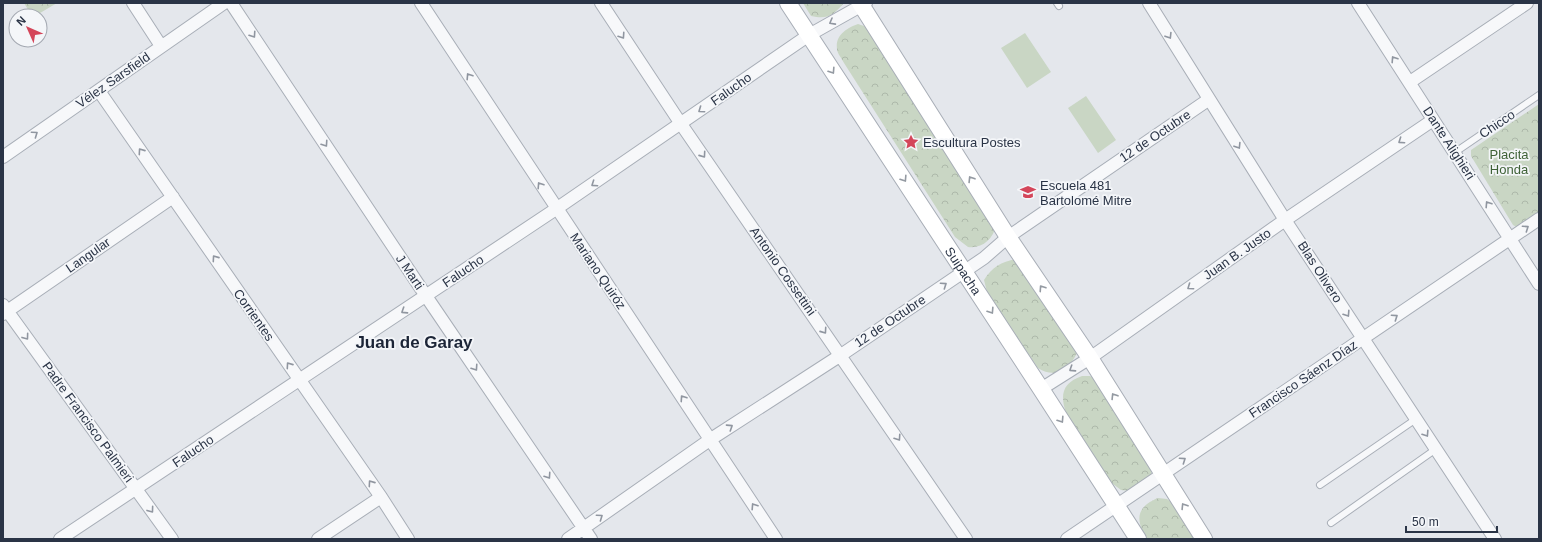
<svg xmlns="http://www.w3.org/2000/svg" width="1542" height="542" font-family="Arial,sans-serif">
<style>
.forest{fill:url(#forest-crowns)}
.pitch{fill:#c9d6c4}
.lines{fill:none;stroke-linecap:round;stroke-linejoin:round}
.lane-casing{stroke:#a8aeb7;stroke-width:8}
.street-casing{stroke:#a8aeb7;stroke-width:14}
.secondary-casing{stroke:#a8aeb7;stroke-width:18}
.lane{stroke:#f7f8fa;stroke-width:6}
.street{stroke:#f7f8fa;stroke-width:12}
.secondary{stroke:#fff;stroke-width:16}
.oneway{stroke:#9096a0}
.oneway2{stroke:#949aa2}
.labels{text-anchor:middle;dominant-baseline:central;stroke-width:3.5;stroke-linejoin:round;paint-order:stroke}
.street-label{font-size:13px;fill:#2a3446;stroke:#f4f6f9}
.poi-label{font-size:13px;fill:#2a3446;stroke:#f4f6f9;text-anchor:start}
.park-label{font-size:13px;fill:#3f6237;stroke:#f4f6f9}
.district-label{font-size:17px;font-weight:bold;fill:#1c2537;stroke:#f4f6f9}
</style>
<defs>
<pattern id="forest-crowns" width="20" height="18" patternUnits="userSpaceOnUse"><rect width="20" height="18" fill="#c9d6c4"/><path d="M2 6a3 3 0 1 1 6 0M12 15a3 3 0 1 1 6 0" fill="none" stroke="#adb8aa"/></pattern>
</defs>
<rect width="100%" height="100%" fill="#e4e7ec"/>
<path class="forest" d="M24 3H57L35 16H32Z
M803 3H844C833 15 828 20 811 16Z
M858 24 870 28 996 226C993 239 982 249 968 247L955 237 844 63C842 59 837 53 837 49 835 35 847 28 858 24Z
M1539 104V216L1520 229 1513 225 1471 156V150Z
M1016 259 1077 353C1069 370 1055 379 1038 368L988 296 984 280C992 267 1001 262 1016 259Z
M1082 376H1090L1098 381 1152 468 1151 476 1130 491 1121 490 1109 481 1066 413C1060 395 1062 383 1082 376Z
M1158 498 1167 499 1175 505 1197 539H1147C1135 520 1136 507 1158 498Z"/>
<path class="pitch" d="M1025 33 1051 72 1027 88 1001 48Z
M1086 96 1116 140 1098 153 1068 108Z"/>
<g class="lines">
<defs>
<path id="lane" d="M1057 3 1059 6
M1454 153 1539 95
M1320 485 1416 419
M1331 523 1436 449"/>
<path id="street" d="M133 3 161 46
M231 3 426 296 591 539
M421 3 776 539
M601 3 681 124 966 539
M1149 3 1285 220 1495 539
M1358 3 1539 284
M1410 82 1527 3
M99 91 381 497 408 539
M3 157 224 3
M3 305 172 539
M3 314 173 197
M1041 389 1090 358 1285 220 1433 120
M60 539 556 209 809 35 866 3
M318 539 381 497
M568 539 711 439 841 355 984 258 1008 237 1208 100
M1067 539 1539 219"/>
<g id="secondary">
<path id="s1" d="M788 3 1041 389 1138 539"/>
<path d="M860 3 1008 237 1090 358 1204 539"/>
</g>
</defs>
<use href="#lane" class="lane-casing"/>
<use href="#street" class="street-casing"/>
<use href="#secondary" class="secondary-casing"/>
<use href="#lane" class="lane"/>
<use href="#street" class="street"/>
<use href="#secondary" class="secondary"/>
</g>
<defs><path id="oneway-chevron" d="M-2-3.5L2.5 0L-2 3.5" fill="none" stroke-width="1.6" stroke-linecap="round" stroke-linejoin="round"/></defs>
<g class="oneway">
<use href="#oneway-chevron" transform="translate(832 22) rotate(151)"/>
<use href="#oneway-chevron" transform="translate(253 35) rotate(56)"/>
<use href="#oneway-chevron" transform="translate(622 36) rotate(56)"/>
<use href="#oneway-chevron" transform="translate(1169 36) rotate(58)"/>
<use href="#oneway-chevron" transform="translate(1394 59) rotate(-123)"/>
<use href="#oneway-chevron" transform="translate(469 76) rotate(-123)"/>
<use href="#oneway-chevron" transform="translate(701 110) rotate(145)"/>
<use href="#oneway-chevron" transform="translate(35 134) rotate(-35)"/>
<use href="#oneway-chevron" transform="translate(1401 141) rotate(146)"/>
<use href="#oneway-chevron" transform="translate(325 144) rotate(56)"/>
<use href="#oneway-chevron" transform="translate(1238 146) rotate(58)"/>
<use href="#oneway-chevron" transform="translate(141 151) rotate(-125)"/>
<use href="#oneway-chevron" transform="translate(703 155) rotate(55)"/>
<use href="#oneway-chevron" transform="translate(594 184) rotate(146)"/>
<use href="#oneway-chevron" transform="translate(540 185) rotate(-123)"/>
<use href="#oneway-chevron" transform="translate(1488 204) rotate(-123)"/>
<use href="#oneway-chevron" transform="translate(1526 228) rotate(-34)"/>
<use href="#oneway-chevron" transform="translate(215 258) rotate(-125)"/>
<use href="#oneway-chevron" transform="translate(944 285) rotate(-34)"/>
<use href="#oneway-chevron" transform="translate(1190 287) rotate(145)"/>
<use href="#oneway-chevron" transform="translate(404 311) rotate(147)"/>
<use href="#oneway-chevron" transform="translate(1347 314) rotate(57)"/>
<use href="#oneway-chevron" transform="translate(1395 317) rotate(-34)"/>
<use href="#oneway-chevron" transform="translate(824 331) rotate(55)"/>
<use href="#oneway-chevron" transform="translate(26 337) rotate(54)"/>
<use href="#oneway-chevron" transform="translate(289 365) rotate(-125)"/>
<use href="#oneway-chevron" transform="translate(475 368) rotate(56)"/>
<use href="#oneway-chevron" transform="translate(1072 369) rotate(147)"/>
<use href="#oneway-chevron" transform="translate(683 398) rotate(-124)"/>
<use href="#oneway-chevron" transform="translate(730 427) rotate(-33)"/>
<use href="#oneway-chevron" transform="translate(1426 434) rotate(57)"/>
<use href="#oneway-chevron" transform="translate(898 438) rotate(56)"/>
<use href="#oneway-chevron" transform="translate(1183 460) rotate(-34)"/>
<use href="#oneway-chevron" transform="translate(548 476) rotate(56)"/>
<use href="#oneway-chevron" transform="translate(371 483) rotate(-125)"/>
<use href="#oneway-chevron" transform="translate(754 506) rotate(-123)"/>
<use href="#oneway-chevron" transform="translate(151 510) rotate(54)"/>
<use href="#oneway-chevron" transform="translate(600 517) rotate(-35)"/>
</g>
<g class="oneway2">
<use href="#oneway-chevron" transform="translate(832 71) rotate(57)"/>
<use href="#oneway-chevron" transform="translate(904 179) rotate(57)"/>
<use href="#oneway-chevron" transform="translate(971 179) rotate(-122)"/>
<use href="#oneway-chevron" transform="translate(1042 288) rotate(-124)"/>
<use href="#oneway-chevron" transform="translate(991 311) rotate(57)"/>
<use href="#oneway-chevron" transform="translate(1114 396) rotate(-122)"/>
<use href="#oneway-chevron" transform="translate(1061 420) rotate(57)"/>
<use href="#oneway-chevron" transform="translate(1184 506) rotate(-122)"/>
</g>
<defs>
<symbol id="sight-bare" viewBox="-9 -9 18 18"><path d="M0-6L1.8-2.2L6-1.7L2.9 1.2L3.7 5.4L0 3.3L-3.7 5.4L-2.9 1.2L-6-1.7L-1.8-2.2Z" fill="#d4465a" stroke="#f4f6f9" stroke-width="2.5" paint-order="stroke"/></symbol>
<symbol id="school-bare" viewBox="-9 -9 18 18"><path d="M0-5L7-2L0 1L-7-2ZM-4 1L0 2.5L4 1V4Q0 6-4 4Z" fill="#d4465a" stroke="#f4f6f9" stroke-width="2.5" paint-order="stroke"/></symbol>
</defs>
<g fill-rule="evenodd">
<use href="#sight-bare" x="900" y="131" width="22" height="22"/>
<use href="#school-bare" x="1017" y="181" width="22" height="22"/>
</g>
<g class="labels">
<g class="street-label">
<text transform="translate(113 80) rotate(-35)">Vélez Sarsfield</text>
<text transform="translate(731 89) rotate(-35)">Falucho</text>
<text transform="translate(1497 124) rotate(-34)">Chicco</text>
<text transform="translate(1155 136) rotate(-34)">12 de Octubre</text>
<text transform="translate(1449 143) rotate(57)">Dante Alighieri</text>
<text transform="translate(1237 254) rotate(-35)">Juan B. Justo</text>
<text transform="translate(88 255) rotate(-35)">Langular</text>
<text transform="translate(463 271) rotate(-34)">Falucho</text>
<text transform="translate(598 271) rotate(56)">Mariano Quiróz</text>
<text transform="translate(783 271) rotate(55)">Antonio Cossettini</text>
<text stroke="none"><textPath href="#s1" startOffset="320">Suipacha</textPath></text>
<text transform="translate(410 272) rotate(56)">J Marti</text>
<text transform="translate(1320 272) rotate(57)">Blas Olivero</text>
<text transform="translate(254 315) rotate(55)">Corrientes</text>
<text transform="translate(890 321) rotate(-34)">12 de Octubre</text>
<text transform="translate(1303 379) rotate(-34)">Francisco Sáenz Díaz</text>
<text transform="translate(88 422) rotate(54)">Padre Francisco Palmieri</text>
<text transform="translate(193 451) rotate(-34)">Falucho</text>
</g>
<g class="poi-label">
<text x="923" y="142">Escultura Postes</text>
<text x="1040" y="185">Escuela 481<tspan x="1040" dy="15">Bartolomé Mitre</tspan></text>
</g>
<g class="park-label">
<text x="1509" y="154">Placita<tspan x="1509" dy="15">Honda</tspan></text>
</g>
<g class="district-label">
<text x="414" y="342">Juan de Garay</text>
</g>
</g>
<rect width="1542" height="542" fill="none" stroke="#2a3446" stroke-width="8"/>
<g transform="translate(28 28) rotate(315)"><circle r="19" fill="#f4f6f9" stroke="#a3a8b1"/>
<path d="M0-3L7 15L0 10L-7 15Z" fill="#d4465a"/>
<text y="-6" font-size="11" font-weight="bold" text-anchor="middle" fill="#2a3446">N</text>
</g>
<path d="M1406 526v6h91v-6" fill="none" stroke="#2a3446" stroke-width="2"/>
<text x="1412" y="526" font-size="12" fill="#2a3446" stroke="#f4f6f9" stroke-width="3" paint-order="stroke">50 m</text>
</svg>
